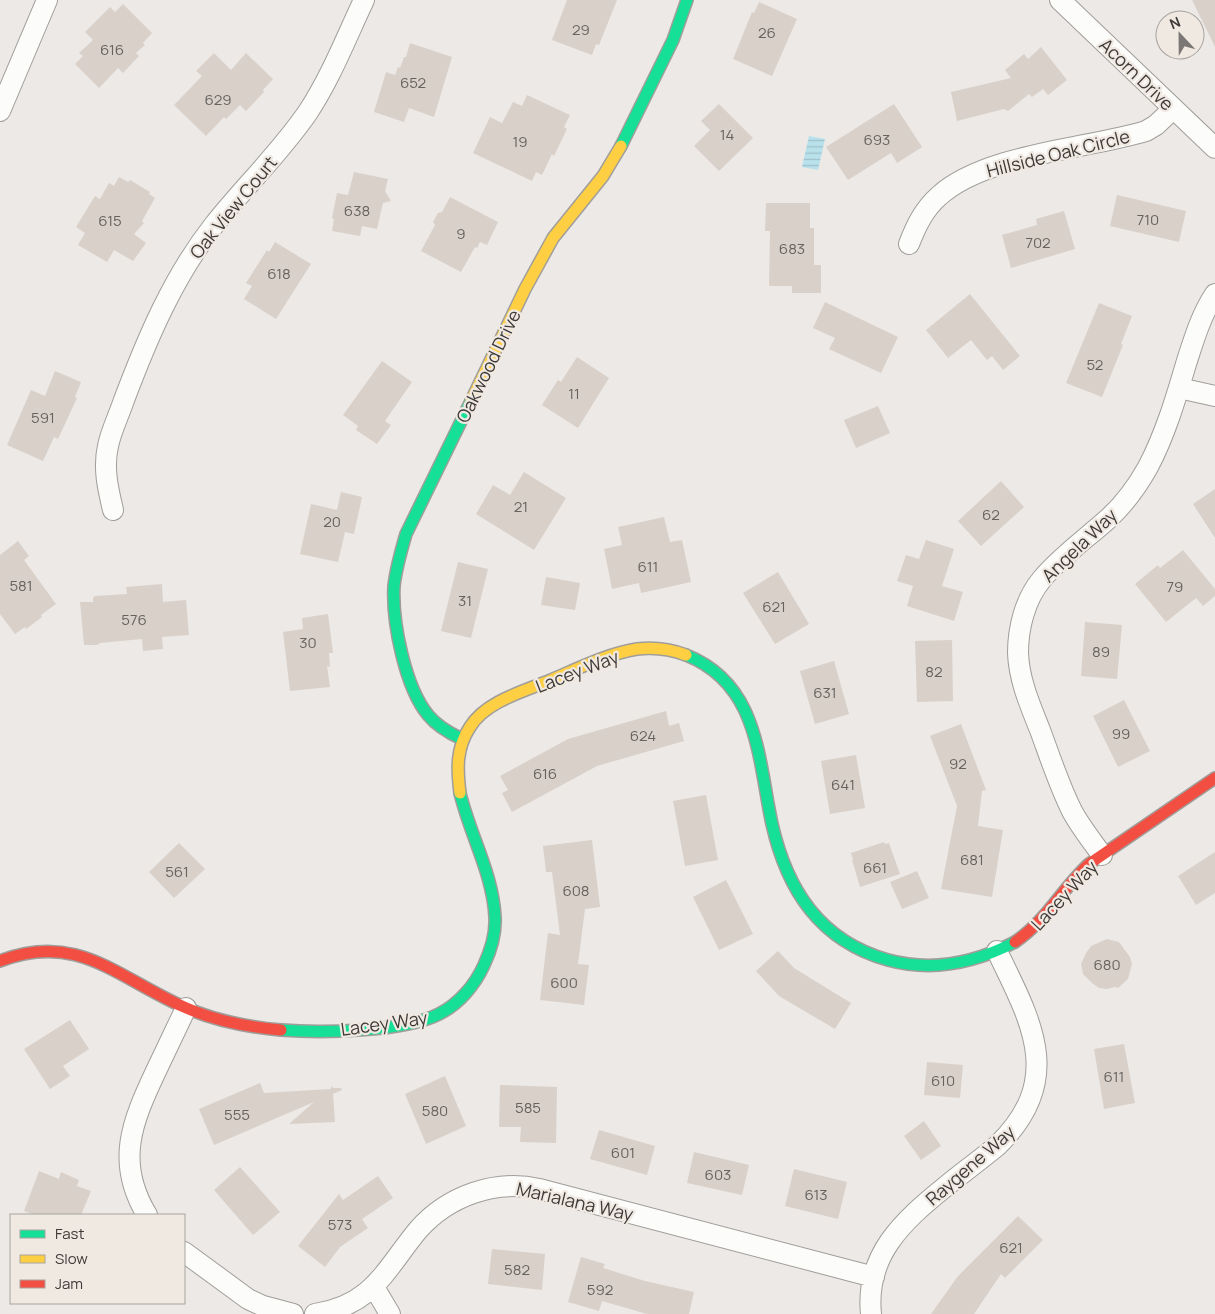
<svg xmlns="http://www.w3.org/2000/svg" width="1215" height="1314" font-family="Manrope,sans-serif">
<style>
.water{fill:url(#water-rules)}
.building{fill:#d9d0c9}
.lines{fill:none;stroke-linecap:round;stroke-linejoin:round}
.street-casing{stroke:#a09e9b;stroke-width:22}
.fast-casing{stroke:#a09e9b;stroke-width:14}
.slow-casing{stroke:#a09e9b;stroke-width:14}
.jam-casing{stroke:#a09e9b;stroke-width:14}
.street{stroke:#fcfcfb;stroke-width:20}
.fast{stroke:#16e098;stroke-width:11}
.slow{stroke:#ffcf43;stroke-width:11}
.jam{stroke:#f24e42;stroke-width:11}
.labels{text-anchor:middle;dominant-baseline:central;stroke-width:4.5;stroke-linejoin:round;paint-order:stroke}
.number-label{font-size:15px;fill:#66625e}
.street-label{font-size:18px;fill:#3d3a37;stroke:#f0e9e2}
</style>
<defs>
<pattern id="water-rules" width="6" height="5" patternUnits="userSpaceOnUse" patternTransform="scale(1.25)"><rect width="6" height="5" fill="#b8e1ec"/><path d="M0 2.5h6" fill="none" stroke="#9fc2cb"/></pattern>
</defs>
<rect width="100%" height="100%" fill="#ece9e6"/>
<path class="water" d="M809 136 825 139 818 170 802 167Z"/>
<path class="building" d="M567 0H617L599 45 596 44 592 55 552 40Z
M1192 0H1215V47Z
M759 2 797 19 772 76 733 59 752 12 754 13Z
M123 4 152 33 143 43 145 45 136 53 139 56 123 73 118 68 99 88 75 64 83 56 79 53 93 40 85 32 110 7 115 12Z
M410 43 452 57 434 117 409 108 404 122 374 112 386 72 395 75 398 67 400 68 404 57H406Z
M1041 47 1067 80 1048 95 1043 89 1032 97 1029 94 1008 111 1004 109 957 121 951 92 1011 78 1005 70 1024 54 1028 59Z
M214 53 231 70 246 53 273 79 263 90 264 92 246 111 240 105 226 119 224 117 206 136 174 105 202 76 196 71Z
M527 95 570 115 564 127 567 129 554 156 552 154 542 175 536 172 532 181 473 153 490 117 502 123 513 102 522 106Z
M719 104 753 138 719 171 694 146 710 130 701 121Z
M894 104 922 147 897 163 891 153 848 180 826 147Z
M354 172 388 179 385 191 391 201 383 203 377 229 362 226 360 236 332 231 334 219 332 218 337 193 348 195Z
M119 177 128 182 130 180 150 192 149 194 155 198 142 221 144 223 134 234 146 243 133 261 114 250 107 262 78 245 85 233 76 227 95 196 100 199 109 183 114 186Z
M1117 195 1186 211 1179 242 1110 226Z
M450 197 498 222 487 245 480 242 477 248 475 247 461 272 421 251 435 225 433 222 438 213 442 212Z
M766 203H810V228H814V265H821V293H792V286H769L770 231H765Z
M1064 211 1075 249 1011 268 1002 235 1037 225 1036 219Z
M275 242 311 264 276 319 244 299 252 286 246 283 267 250 269 252Z
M970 294 1020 356 1003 370 992 356 987 360 971 340 948 358 926 330Z
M825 302 898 337 881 373 829 349 835 338 813 328Z
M1099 303 1132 316 1121 344 1123 345 1102 397 1066 383Z
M577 357 609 378 578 428 542 405 558 380 561 382Z
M382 361 412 382 385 421 391 425 377 444 356 430 358 426 343 415Z
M55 371 81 382 75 397 77 398 58 439 54 437 43 461 7 445 31 390 45 396Z
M878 406 890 433 856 448 844 420Z
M524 472 566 498 534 550 476 514 493 485 510 495Z
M1001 481 1024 507 981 546 958 521Z
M1215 489V538L1193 504Z
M341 492 362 497 354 534 345 532 338 562 300 554 311 504 337 510Z
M664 517 670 542 682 540 691 582 641 593 639 583 612 589 604 549 622 545 618 527Z
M926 540 954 549 942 586 963 592 954 621 907 606 913 586 897 581 906 555 919 559Z
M18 541 29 556 24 560 56 604 41 615 42 617 26 629 25 627 15 634 0 614V555Z
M1183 550 1215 589V596L1203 606 1196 598 1166 622 1135 584 1158 565 1160 568Z
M458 562 488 569 471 638 441 631Z
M778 572 809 624 775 644 743 593Z
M546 577 580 583 575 610 541 605Z
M162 584 163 602 186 600 189 635 162 637 163 649 143 651 142 639 100 643 98 645H84L80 602H93V598L95 596 127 594 126 587Z
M328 614 333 653H329L330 667 327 666 330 687 290 691 283 632 303 629 302 618Z
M1085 622 1122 625 1117 679 1081 676Z
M952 640 953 701 917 702 915 641Z
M834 661 849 714 815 724 800 671Z
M1124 700 1150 751 1118 767 1093 716Z
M666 711 669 726 679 723 684 741 597 766 512 812 502 793 508 790 500 776 568 739Z
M961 724 986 790 982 791 978 826 1003 830 992 897 941 889 957 806 930 736Z
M856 755 865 808 830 814 821 761Z
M706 795 718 860 685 866 673 801Z
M592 840 600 907 585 909 578 964 589 965 584 1005 540 1000 548 933 560 935 552 872H546L543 846Z
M884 842 885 844 889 843 900 874 860 887 852 860H853L851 853Z
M179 843 205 869 174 898 149 872Z
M1215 852V893L1196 905 1178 876Z
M917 871 929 898 902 909 890 882Z
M726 880 753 934 719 950 693 897Z
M1107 939 1119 942 1130 957 1132 964 1128 979 1118 988 1115 987 1107 989 1099 988 1092 983 1083 974 1081 964 1086 953 1091 946Z
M778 951 794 968 851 1003 835 1029 779 996 756 971Z
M70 1020 89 1049 63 1066 70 1076 50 1089 24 1049Z
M1124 1044 1135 1103 1104 1109 1094 1049Z
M927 1062 963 1065 960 1098 924 1095Z
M445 1076 466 1126 426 1144 405 1094Z
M260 1083 264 1093 330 1089 333 1086V1088H341L342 1090 333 1094 335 1122 289 1124 314 1102 214 1145 199 1109Z
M500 1085 557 1087 556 1143 520 1142 521 1127H499Z
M924 1121 941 1146 921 1160 904 1136Z
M599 1130 655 1146 647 1175 590 1159Z
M694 1152 749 1165 742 1195 687 1183Z
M240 1167 280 1212 253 1235 214 1190Z
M794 1169 847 1182 838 1219 785 1206Z
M39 1171 59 1179 61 1172 79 1180 77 1186 91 1191 81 1215H35L24 1211Z
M378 1176 393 1198 362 1219 368 1228 340 1247 325 1267 298 1246 339 1194 343 1200Z
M1018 1216 1043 1240 1005 1278 1001 1274 974 1314H931L958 1276Z
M492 1249 545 1254 542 1290 488 1284Z
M581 1257 605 1264 603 1268 645 1281 694 1292 689 1314H647L602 1301 599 1311 568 1302Z"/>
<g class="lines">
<defs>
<path id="street" d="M1060 0 1215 148
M0 111 47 0
M909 244C916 226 924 209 939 196 985 154 1087 149 1146 131L1156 125 1173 109
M1179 388 1215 396
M113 510C108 489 103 468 108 446 111 431 119 415 124 400 147 339 173 277 214 225 244 187 280 153 308 112 331 77 346 38 364 0
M1102 855C1091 840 1080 826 1072 811 1059 785 1050 757 1040 730 1030 705 1019 680 1018 653 1018 628 1025 599 1042 579 1061 556 1087 538 1109 518 1124 504 1138 485 1148 467 1165 435 1176 398 1186 364 1194 339 1201 315 1215 294
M147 1215C115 1162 132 1122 156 1071 166 1050 176 1029 186 1008
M184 1252 248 1299 263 1306 293 1314
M374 1287 390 1314
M315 1314C373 1305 385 1270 418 1230 448 1196 495 1179 539 1189L874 1277
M871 1314C865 1255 903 1221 945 1187 962 1173 980 1160 997 1146 1065 1080 1032 1023 997 951"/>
<path id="fast" d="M621 146 673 40 687 0
M686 655C759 684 758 759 772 824 787 890 820 941 888 960 932 972 975 963 1015 942
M462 739C449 733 437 726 428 715 405 687 392 622 394 586 396 568 401 551 406 534L471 401
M281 1030C320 1033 404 1032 439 1014 459 1004 475 985 484 965 491 950 496 934 495 917 493 874 470 835 460 793"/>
<path id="slow" d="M471 401 525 289 553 238 603 176 621 146
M460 793C457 769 456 748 470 727 486 701 525 691 551 680 579 668 607 654 637 649 654 647 670 649 686 655"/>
<path id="jam" d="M1015 942C1046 921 1062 889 1089 864L1215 778
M0 961C77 931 118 978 184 1007 215 1021 247 1027 281 1030"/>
</defs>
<use href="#street" class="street-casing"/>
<use href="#fast" class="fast-casing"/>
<use href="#slow" class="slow-casing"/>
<use href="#jam" class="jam-casing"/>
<use href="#street" class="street"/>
<use href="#fast" class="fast"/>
<use href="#slow" class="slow"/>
<use href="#jam" class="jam"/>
</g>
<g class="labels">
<g class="number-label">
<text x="581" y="29">29</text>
<text x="767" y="32">26</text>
<text x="112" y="49">616</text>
<text x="413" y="82">652</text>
<text x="218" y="99">629</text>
<text x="727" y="134">14</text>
<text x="877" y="139">693</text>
<text x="520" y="141">19</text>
<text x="357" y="210">638</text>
<text x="1148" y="219">710</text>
<text x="110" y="220">615</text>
<text x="461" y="233">9</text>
<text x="1038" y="242">702</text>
<text x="792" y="248">683</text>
<text x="279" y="273">618</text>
<text x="1095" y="364">52</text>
<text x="574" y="393">11</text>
<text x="43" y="417">591</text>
<text x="521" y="506">21</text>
<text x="991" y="514">62</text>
<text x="332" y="521">20</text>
<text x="648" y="566">611</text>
<text x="21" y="585">581</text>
<text x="1175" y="586">79</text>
<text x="465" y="600">31</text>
<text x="774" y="606">621</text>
<text x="134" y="619">576</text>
<text x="308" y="642">30</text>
<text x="1101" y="651">89</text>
<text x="934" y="671">82</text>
<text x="825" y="692">631</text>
<text x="1121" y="733">99</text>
<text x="643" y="735">624</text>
<text x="958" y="763">92</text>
<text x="545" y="773">616</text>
<text x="843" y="784">641</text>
<text x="972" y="859">681</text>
<text x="875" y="867">661</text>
<text x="177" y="871">561</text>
<text x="576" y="890">608</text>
<text x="1107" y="964">680</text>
<text x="564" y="982">600</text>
<text x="1114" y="1076">611</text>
<text x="943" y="1080">610</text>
<text x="528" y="1107">585</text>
<text x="435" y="1110">580</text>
<text x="237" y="1114">555</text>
<text x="623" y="1152">601</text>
<text x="718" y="1174">603</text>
<text x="816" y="1194">613</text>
<text x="340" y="1224">573</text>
<text x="1011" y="1247">621</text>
<text x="517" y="1269">582</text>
<text x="600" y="1289">592</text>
</g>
<g class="street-label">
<text transform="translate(1137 74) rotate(44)">Acorn Drive</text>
<text transform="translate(1058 153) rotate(-14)">Hillside Oak Circle</text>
<text transform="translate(233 207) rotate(-51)">Oak View Court</text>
<text transform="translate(488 366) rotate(-64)">Oakwood Drive</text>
<text transform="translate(1079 545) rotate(-44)">Angela Way</text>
<text transform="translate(577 671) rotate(-21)">Lacey Way</text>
<text transform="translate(1064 895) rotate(-47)">Lacey Way</text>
<text transform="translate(384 1023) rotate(-8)">Lacey Way</text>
<text transform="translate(970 1165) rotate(-41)">Raygene Way</text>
<text transform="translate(575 1201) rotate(13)">Marialana Way</text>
</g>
</g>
<rect x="10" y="1214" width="175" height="90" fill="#f0e9e2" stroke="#a8a39e"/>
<rect x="20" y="1230" width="25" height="8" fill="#16e098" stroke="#a8a39e"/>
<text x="55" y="1239" font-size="15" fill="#3d3a37">Fast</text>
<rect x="20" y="1255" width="25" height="8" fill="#ffcf43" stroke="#a8a39e"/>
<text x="55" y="1264" font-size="15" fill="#3d3a37">Slow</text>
<rect x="20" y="1280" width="25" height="8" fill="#f24e42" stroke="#a8a39e"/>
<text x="55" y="1289" font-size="15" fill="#3d3a37">Jam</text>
<g transform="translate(1180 35) rotate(338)"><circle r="24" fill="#f0e9e2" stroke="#a8a39e"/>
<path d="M0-4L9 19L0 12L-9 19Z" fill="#7a7774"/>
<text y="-8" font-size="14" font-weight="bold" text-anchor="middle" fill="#3d3a37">N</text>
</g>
</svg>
